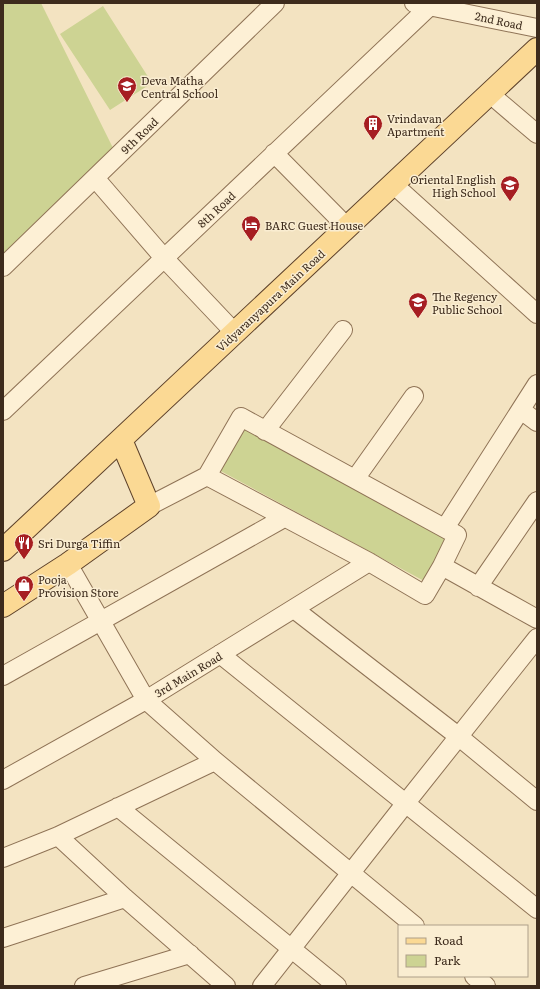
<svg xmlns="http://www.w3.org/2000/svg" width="540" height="989" font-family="Literata,serif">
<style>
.green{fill:#cdd393}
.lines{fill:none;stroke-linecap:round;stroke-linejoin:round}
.minor-casing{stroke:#8f7356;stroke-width:20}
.major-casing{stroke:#5d412a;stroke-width:24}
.minor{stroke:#fdf0d5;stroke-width:18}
.major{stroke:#fbd994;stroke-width:22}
.labels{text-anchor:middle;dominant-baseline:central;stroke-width:3;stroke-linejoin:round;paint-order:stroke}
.street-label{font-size:11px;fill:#3d2b1c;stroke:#faedd1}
.poi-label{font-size:11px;fill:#3d2b1c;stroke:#faedd1;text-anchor:start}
</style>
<rect width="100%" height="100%" fill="#f3e3c1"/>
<path class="green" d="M3 3H41L114 150 3 255Z
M103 6 152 83 110 110 60 34Z
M241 425 449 538 426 582 217 469Z"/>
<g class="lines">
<defs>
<path id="minor" d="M414 3 537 28
M490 94 537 134
M274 153 347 227
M95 178 164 258 235 333
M393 184 537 314
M3 267 275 3
M521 410 537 422
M3 411 430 6
M265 431 343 330
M207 476 241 417 457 535 442 566
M355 479 414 396
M149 506 207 476 369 562 425 595 442 566 537 619
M445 528 537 384
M68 564 146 700 215 761 415 926
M478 587 537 501
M294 609 458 736 537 801
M220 654 537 909
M3 676 284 518
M3 780 146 700 369 562
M118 807 337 986
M58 836 125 898 226 986
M3 858 58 836 215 761
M3 938 125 898
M474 976 486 986
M84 986 190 954
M262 986 405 804 537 638"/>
<path id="major" d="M3 550 537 49
M3 606 68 564 149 506 121 440"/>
</defs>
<use href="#minor" class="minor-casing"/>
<use href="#major" class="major-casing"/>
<use href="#minor" class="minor"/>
<use href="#major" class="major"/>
</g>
<defs>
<symbol id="school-pin" viewBox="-11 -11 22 30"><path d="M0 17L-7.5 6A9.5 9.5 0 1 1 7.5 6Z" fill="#a61e22" stroke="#faedd1"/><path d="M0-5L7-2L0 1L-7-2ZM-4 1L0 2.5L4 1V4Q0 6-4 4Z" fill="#fff"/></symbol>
<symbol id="building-pin" viewBox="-11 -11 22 30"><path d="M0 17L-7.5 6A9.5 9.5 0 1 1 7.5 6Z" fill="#a61e22" stroke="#faedd1"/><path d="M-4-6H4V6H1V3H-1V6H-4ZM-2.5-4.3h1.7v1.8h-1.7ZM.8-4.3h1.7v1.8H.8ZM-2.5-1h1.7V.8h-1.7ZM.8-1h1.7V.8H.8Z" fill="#fff"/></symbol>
<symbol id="hotel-pin" viewBox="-11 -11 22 30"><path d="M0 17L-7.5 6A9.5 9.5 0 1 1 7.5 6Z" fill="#a61e22" stroke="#faedd1"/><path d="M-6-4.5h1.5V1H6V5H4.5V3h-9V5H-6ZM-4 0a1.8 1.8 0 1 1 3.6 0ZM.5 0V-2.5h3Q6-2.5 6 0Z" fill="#fff"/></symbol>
<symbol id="restaurant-pin" viewBox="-11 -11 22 30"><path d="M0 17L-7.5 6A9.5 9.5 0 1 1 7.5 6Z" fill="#a61e22" stroke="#faedd1"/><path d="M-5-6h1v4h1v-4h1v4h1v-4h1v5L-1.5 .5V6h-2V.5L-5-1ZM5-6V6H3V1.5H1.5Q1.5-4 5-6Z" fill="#fff"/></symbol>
<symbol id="shop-pin" viewBox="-11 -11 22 30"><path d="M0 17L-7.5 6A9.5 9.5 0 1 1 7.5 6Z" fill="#a61e22" stroke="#faedd1"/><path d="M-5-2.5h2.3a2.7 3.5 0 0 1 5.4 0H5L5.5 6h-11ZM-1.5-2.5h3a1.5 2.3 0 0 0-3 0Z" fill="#fff"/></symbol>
</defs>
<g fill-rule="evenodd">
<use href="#school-pin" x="116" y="75" width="22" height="30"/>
<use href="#building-pin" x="362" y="113" width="22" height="30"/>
<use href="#school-pin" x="499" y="174" width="22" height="30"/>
<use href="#hotel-pin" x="240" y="214" width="22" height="30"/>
<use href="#school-pin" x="407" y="291" width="22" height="30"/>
<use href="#restaurant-pin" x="13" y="532" width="22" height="30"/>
<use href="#shop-pin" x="13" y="574" width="22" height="30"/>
</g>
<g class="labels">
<g class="street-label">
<text transform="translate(499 20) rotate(12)">2nd Road</text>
<text transform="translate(139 135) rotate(-44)">9th Road</text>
<text transform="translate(216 209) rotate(-43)">8th Road</text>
<text transform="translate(270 300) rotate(-43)">Vidyaranyapura Main Road</text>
<text transform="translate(188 674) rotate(-31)">3rd Main Road</text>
</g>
<g class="poi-label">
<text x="141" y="80">Deva Matha<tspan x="141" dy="13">Central School</tspan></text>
<text x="387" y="118">Vrindavan<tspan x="387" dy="13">Apartment</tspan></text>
<text x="496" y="179" text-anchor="end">Oriental English<tspan x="496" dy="13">High School</tspan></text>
<text x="265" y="225">BARC Guest House</text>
<text x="432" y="296">The Regency<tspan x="432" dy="13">Public School</tspan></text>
<text x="38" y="543">Sri Durga Tiffin</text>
<text x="38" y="579">Pooja<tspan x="38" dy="13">Provision Store</tspan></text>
</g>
</g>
<rect width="540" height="989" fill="none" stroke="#3d2b1c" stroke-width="8"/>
<rect x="398" y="925" width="130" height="52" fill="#faedd1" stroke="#ae9f89"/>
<rect x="406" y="938" width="20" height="6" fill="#fbd994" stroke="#ae9f89"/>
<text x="434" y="945" font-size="12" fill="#3d2b1c">Road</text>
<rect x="406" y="955" width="20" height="12" fill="#cdd393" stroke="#ae9f89"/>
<text x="434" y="965" font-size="12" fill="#3d2b1c">Park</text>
</svg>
